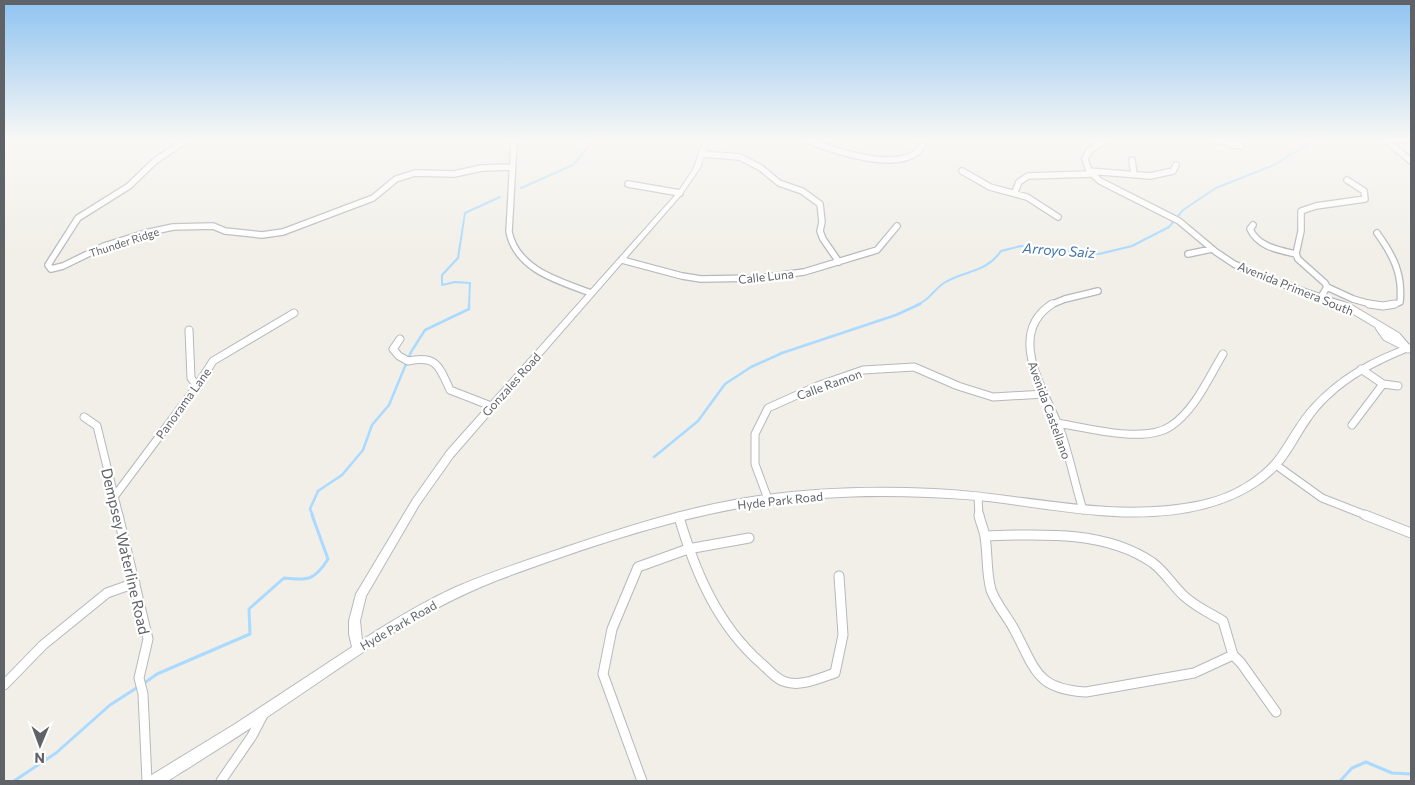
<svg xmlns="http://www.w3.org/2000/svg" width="1415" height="785" font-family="Commissioner,sans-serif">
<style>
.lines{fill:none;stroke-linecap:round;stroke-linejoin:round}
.stream-far2{stroke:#aadaff;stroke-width:2}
.stream-far1{stroke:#aadaff;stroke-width:2.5}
.stream{stroke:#aadaff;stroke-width:3}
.street-far2-casing{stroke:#b5b8bc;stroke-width:8}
.street-far1-casing{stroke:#b5b8bc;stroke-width:9}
.street-casing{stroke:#b5b8bc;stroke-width:11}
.secondary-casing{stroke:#b6babf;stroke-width:2}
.street-far2{stroke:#fff;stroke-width:5.5}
.street-far1{stroke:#fff;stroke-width:7}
.street{stroke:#fff;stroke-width:9}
.secondary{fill:#fff;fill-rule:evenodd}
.labels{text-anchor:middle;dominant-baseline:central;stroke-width:4.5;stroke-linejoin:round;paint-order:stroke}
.far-street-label{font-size:11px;fill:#5f6368;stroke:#fff}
.street-label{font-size:12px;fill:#5f6368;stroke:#fff}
.water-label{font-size:14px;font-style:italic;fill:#4174aa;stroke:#fff}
.near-street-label{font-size:15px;fill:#5f6368;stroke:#fff}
</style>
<rect width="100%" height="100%" fill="#f1efe8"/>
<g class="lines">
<path class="stream-far2" d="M1383 141 1411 144
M521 188 573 165 593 141
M469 305 470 283 455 282 442 285V275L458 258 465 213 500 197
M917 305C930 300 933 290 944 283 964 270 985 274 1001 251L1021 246 1099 254 1132 246 1169 227 1183 210 1216 188 1274 165 1311 142 1319 141"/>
<path class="stream-far1" d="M654 457 698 421 725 384 751 367 782 353 896 315 920 304
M313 516 310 509 318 491 342 475 363 450 372 425 389 405 411 352 425 330 469 309V304"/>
<path class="stream" d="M143 684 157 674 250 634 249 609 284 578C308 581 315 580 328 559L312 515
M14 781 56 753 110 705 138 687
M1340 781 1352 768 1366 762 1392 773 1411 774"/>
<defs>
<path id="street-far2" d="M185 141 155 161 129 186 78 218 48 265 51 269 63 266 104 246 145 233 173 227 213 226 225 231 262 235 283 232 373 198 396 179 415 173 454 174 482 168 512 167
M514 141 509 232C517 270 559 281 591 293
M810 141C834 151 895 171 917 152 920 150 922 145 924 142
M1104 141 1089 151 1085 159 1089 171 1100 181 1179 221 1216 252 1234 264 1262 277 1343 305
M1218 141 1229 142
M1232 141 1239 143 1241 146 1231 145 1229 142Z
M1387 141 1411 161
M703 154 740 157 761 168 779 183 802 191 820 204 822 222 820 231 823 239 839 262
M1132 160 1134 175
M962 171 990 187 1027 197 1058 217
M1089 171 1150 176 1173 171 1176 165
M628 184 680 193
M1015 192 1019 182 1028 176 1091 174
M1253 225 1250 229C1258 247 1279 250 1296 254
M1377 233C1393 255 1403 274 1400 302L1392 305
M1188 254 1212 249
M622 260 682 276 701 279 758 278 804 272 877 250 897 226
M1327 287 1353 299 1374 305
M1321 297 1327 287 1325 283 1298 259 1296 254 1301 231V211L1316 206 1365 199 1364 191 1347 180
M1050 305 1065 299 1098 291"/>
<path id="street-far1" d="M1052 304C1004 335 1047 394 1061 432 1070 458 1075 484 1083 510
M1339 304 1350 308 1397 336 1408 349
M1369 304 1383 306 1395 304
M1379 327 1386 337 1406 347
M189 330 191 378 197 386
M400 339 393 349 399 356 408 361C437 355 439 366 450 390L491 406
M1361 369 1383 384
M84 417 97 426 119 516
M1057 423C1087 428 1145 444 1171 426 1195 410 1209 377 1223 354
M1352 425 1383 384 1398 386
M1276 465 1322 498 1368 516
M978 496 979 516
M114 497 197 386 213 361 294 313
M768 499 755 464V434L768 408 817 386 863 370 914 367 958 386 993 397 1044 394"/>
<path id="street" d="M118 515 148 639 139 678 143 694 147 781
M979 515C980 522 984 529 985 537 988 555 986 572 991 590 997 606 1009 618 1016 633 1036 671 1037 689 1086 692L1194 673 1233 655
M1365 515 1411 533
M679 517C695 572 718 626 762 664 769 670 775 678 783 681 799 688 820 678 835 673L843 635 839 576
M985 536C1039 534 1106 530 1153 563 1165 572 1173 586 1184 596 1196 607 1210 613 1223 621L1233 655 1241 663 1276 712
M4 685 43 645 107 593 135 583
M221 781 252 736 263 715
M642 781 603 674 612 629 638 567 688 549 749 538"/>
<path id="secondary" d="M703 141H709L700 168 682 194 453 457 419 505 366 596 360 621 362 640C392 621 423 602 456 587 493 571 531 559 569 546 625 527 682 509 740 499 803 488 870 486 934 489 1023 493 1112 520 1201 501 1230 495 1261 478 1278 454 1290 437 1299 418 1314 403 1340 375 1375 356 1411 344V350C1376 364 1343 381 1318 410 1306 424 1298 441 1287 457 1269 483 1237 500 1206 508 1142 525 1076 513 1011 504 984 500 956 498 928 497 865 494 801 497 739 508 657 523 576 551 498 580 452 598 409 622 368 649 319 681 272 715 223 746 211 754 199 761 187 769 181 772 175 777 169 780 163 782 156 781 149 781L150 776 235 724 352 647 349 634V621L356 594 413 499 447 451 678 192 694 168Z"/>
</defs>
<use href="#street-far2" class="street-far2-casing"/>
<use href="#street-far1" class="street-far1-casing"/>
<use href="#street" class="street-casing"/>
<use href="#secondary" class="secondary-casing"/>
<use href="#street-far2" class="street-far2"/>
<use href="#street-far1" class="street-far1"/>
<use href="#street" class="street"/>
<use href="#secondary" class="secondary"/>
</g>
<linearGradient id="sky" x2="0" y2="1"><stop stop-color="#8fc3f1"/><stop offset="0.56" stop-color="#f9f8f5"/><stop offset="1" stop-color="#f9f8f5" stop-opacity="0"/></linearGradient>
<rect width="1415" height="250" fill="url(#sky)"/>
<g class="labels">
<g class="far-street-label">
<text transform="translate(124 242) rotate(-18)">Thunder Ridge</text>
</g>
<g class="street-label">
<text transform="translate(766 276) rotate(-6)">Calle Luna</text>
<text transform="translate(1296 288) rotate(22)">Avenida Primera South</text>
<text transform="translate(511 384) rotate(-48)">Gonzales Road</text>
<text transform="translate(829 384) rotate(-20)">Calle Ramon</text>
<text transform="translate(183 403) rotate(-54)">Panorama Lane</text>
<text transform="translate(1050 410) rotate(70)">Avenida Castellano</text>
<text transform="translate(780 500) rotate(-6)">Hyde Park Road</text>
<text transform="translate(398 625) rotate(-30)">Hyde Park Road</text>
</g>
<g class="water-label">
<text transform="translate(1059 250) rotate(4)">Arroyo Saiz</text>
</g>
<g class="near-street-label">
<text transform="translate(126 551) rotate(77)">Dempsey Waterline Road</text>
</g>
</g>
<rect width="1415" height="785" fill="none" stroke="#5f6368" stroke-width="10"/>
<g transform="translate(40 745) rotate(181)" stroke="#ffffff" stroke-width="4" paint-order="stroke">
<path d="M0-4L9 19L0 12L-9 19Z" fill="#5f6368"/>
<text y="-8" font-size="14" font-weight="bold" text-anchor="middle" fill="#5f6368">N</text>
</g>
</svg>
